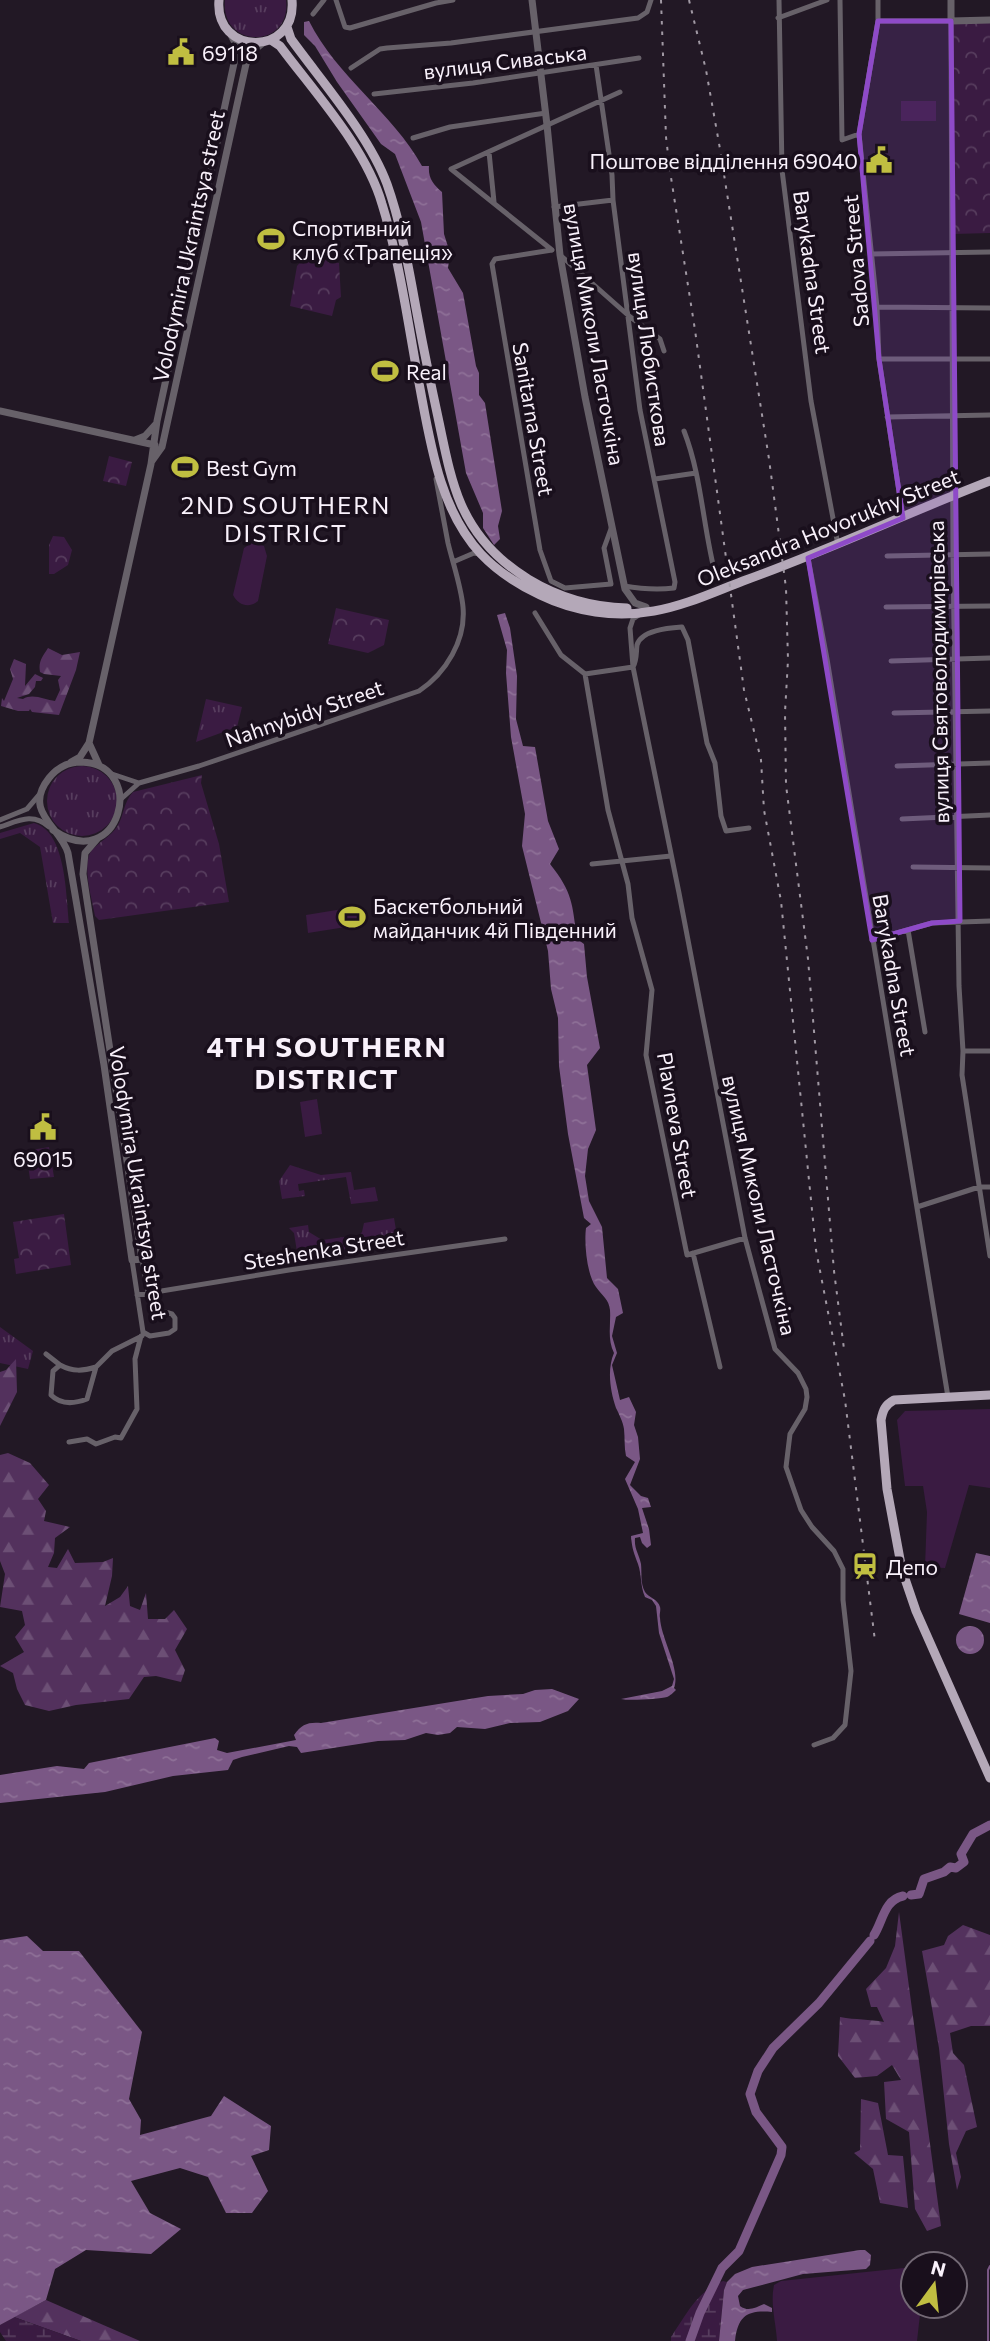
<svg xmlns="http://www.w3.org/2000/svg" width="990" height="2341" font-family="Commissioner,sans-serif">
<style>
.grass{fill:url(#grass-tufts)}
.forest{fill:url(#forest-firs)}
.wetland{fill:url(#wetland-marsh)}
.park{fill:url(#park-crowns)}
.garden{fill:#3a1b42}
.water{fill:url(#water-ripples)}
.lines{fill:none;stroke-linecap:round;stroke-linejoin:round}
.stream{stroke:#7a5785;stroke-width:2}
.river{stroke:#7a5785;stroke-width:9}
.minor{stroke:#676169;stroke-width:5}
.tertiary{stroke:#676169;stroke-width:7}
.primary{stroke:#b4a8b8;stroke-width:9}
.rail{stroke:#a199a4;stroke-width:2;stroke-dasharray:3.5 7;stroke-linecap:butt}
.marked{fill:#8e4ac8;fill-opacity:0.2;stroke:#8e4ac8;stroke-width:5;stroke-linejoin:round}
.labels{text-anchor:middle;dominant-baseline:central;stroke-width:7;stroke-linejoin:round;paint-order:stroke}
.poi-label{font-size:21px;fill:#f9f1fb;stroke:#190f1c;text-anchor:start}
.street-label{font-size:21px;fill:#f9f1fb;stroke:#190f1c}
.quarter-label{font-size:24px;letter-spacing:2px;fill:#f9f1fb;stroke:#190f1c}
.district-label{font-size:28px;font-weight:bold;letter-spacing:2px;fill:#f9f1fb;stroke:#190f1c}
</style>
<defs>
<pattern id="grass-tufts" width="24" height="20" patternUnits="userSpaceOnUse" patternTransform="scale(1.75)"><rect width="24" height="20" fill="#3a1b42"/><path d="M3 7l-1-3M5 7V3M7 7l1-3M15 17l-1-3M17 17v-4M19 17l1-3" fill="none" stroke="#573d5e"/></pattern>
<pattern id="forest-firs" width="22" height="20" patternUnits="userSpaceOnUse" patternTransform="scale(1.75)"><rect width="22" height="20" fill="#53315d"/><path d="M5 1l3.5 6h-7zM16 11l3.5 6h-7z" fill="#6c4f75"/></pattern>
<pattern id="wetland-marsh" width="20" height="14" patternUnits="userSpaceOnUse" patternTransform="scale(1.75)"><rect width="20" height="14" fill="#3a1b42"/><path d="M1 5h8M5 5V1M11 12h8M15 12V8" fill="none" stroke="#573d5e"/></pattern>
<pattern id="park-crowns" width="20" height="18" patternUnits="userSpaceOnUse" patternTransform="scale(1.75)"><rect width="20" height="18" fill="#3a1b42"/><path d="M2 6a3 3 0 1 1 6 0M12 15a3 3 0 1 1 6 0" fill="none" stroke="#573d5e"/></pattern>
<pattern id="water-ripples" width="26" height="14" patternUnits="userSpaceOnUse" patternTransform="scale(1.75)"><rect width="26" height="14" fill="#7a5785"/><path d="M2 4q2-2 4 0t4 0M15 11q2-2 4 0t4 0" fill="none" stroke="#8e7097"/></pattern>
</defs>
<rect width="100%" height="100%" fill="#221825"/>
<path class="grass" d="M225 0H286C292 49 220 50 225 0Z
M206 699 242 707 237 727 196 742Z
M47 801a35 35 0 1 1 70 0a35 35 0 1 1-70 0Z
M34 823C66 831 66 895 69 923H53L40 847 20 833 0 839V833Z
M290 1165 321 1175 351 1172 354 1190 375 1187 378 1201 351 1204 346 1177 298 1184 299 1191 304 1190 305 1196 282 1199 279 1181Z
M394 1218 398 1242 352 1249 351 1244 362 1232 364 1223Z
M308 1225 309 1232 322 1240 344 1237 346 1250 298 1258 294 1233 289 1228Z
M0 1327 33 1351 28 1369 0 1363Z"/>
<path class="forest" d="M48 648 62 655 80 652 76 670 59 715 32 712 30 709 29 711H18L1 706 2 698 4 701 13 679 10 669 14 659 26 664 25 686 35 674 43 678 41 681H36L35 687 29 694 17 698 23 699C33 693 45 700 55 701L60 690 58 680 61 676 44 674 40 672C38 661 43 656 48 648Z
M16 1359 17 1392 0 1426V1372L6 1370Z
M8 1453 30 1463 49 1485 38 1499 46 1511 44 1521 70 1527 55 1538 54 1553 48 1567 57 1568 68 1549 75 1563 103 1562 113 1558 112 1576 105 1606 120 1597 128 1586 130 1606 140 1610 146 1593 148 1619H165L174 1610 187 1629 175 1650 185 1670 181 1682 156 1676 144 1677 129 1699 76 1705 49 1711 25 1705 17 1689 13 1673 0 1666 24 1652 15 1637 25 1625 22 1611 0 1607 5 1574 0 1561V1455Z
M899 1912 941 2226 927 2231 915 2209 909 2132 886 2119 884 2082 901 2080 892 2065 877 2076 855 2078 838 2056 840 2017C856 2020 869 2019 884 2022L877 2007H871L866 1989 886 1968 895 1946Z
M963 1925 990 1935V2026H971L950 2033 953 2053 964 2065 977 2127 966 2131 956 2153 961 2177 957 2190 949 2144 939 2048 922 1951 944 1945 948 1936Z
M861 2099 878 2103 888 2155 903 2156 908 2208 880 2203 873 2169 854 2153 860 2150Z
M46 2300 140 2341H81L14 2317Z"/>
<path class="wetland" d="M723 2281 727 2282 724 2290 719 2341H671V2337C686 2315 697 2291 723 2281Z
M14 2317 81 2341H6L0 2332V2325Z"/>
<path class="park" d="M990 20V233L952 234 951 21Z
M306 256 339 263 341 297 336 300 332 316 290 306 297 266Z
M109 456 132 462 126 486 103 481Z
M53 536 64 537 72 550 68 565 54 574H49V545Z
M336 608 389 620 384 645 368 653 328 644Z
M202 775 201 783 219 844 229 902 99 920 95 916C92 899 81 864 92 850 99 842 110 837 117 827 124 816 123 803 133 792Z
M49 1147 54 1177 30 1179 26 1151Z
M64 1214 71 1265 16 1274 14 1259 19 1258 13 1222Z"/>
<path class="garden" d="M901 101H936V121H901Z
M253 542 264 546 267 556 258 601C249 609 238 605 233 595L244 548Z
M361 906 365 924 308 933 306 915Z
M317 1099 322 1134 305 1137 300 1102Z
M990 1409V1488L969 1485 945 1568 925 1567 927 1512 923 1486H905L897 1420 905 1411Z
M913 2267V2306H921L917 2341H777C776 2323 770 2303 774 2285L781 2281Z"/>
<path class="water" d="M309 21C337 77 392 112 422 166H429C428 178 433 184 442 192L444 234 450 253 448 268 463 293 476 366 479 373V395L485 403 502 511 498 526 500 539 494 545 483 528V513L466 473 421 222 395 154 381 144 337 82 315 46 304 35V22Z
M505 613 510 628 517 676 516 719 523 746 535 747 548 821 559 849 550 864C573 893 572 903 577 939L584 944 587 977 600 1048 587 1065 596 1130 588 1149 585 1176 589 1201 602 1227 607 1278 618 1289 623 1313 616 1317 612 1336 617 1353 612 1365 620 1400 629 1397 636 1412 634 1425 638 1437 640 1459 630 1485 641 1496 648 1498 651 1507 642 1508 649 1529 651 1545 647 1548 642 1543 640 1537 635 1538C634 1549 639 1554 641 1564 642 1573 640 1583 645 1592 649 1598 658 1599 660 1607 661 1610 659 1615 660 1618 661 1639 681 1669 674 1688L676 1690C674 1692 670 1696 667 1697 660 1699 628 1701 621 1699L662 1691 672 1686 674 1679 659 1633 656 1606 652 1600 645 1597C640 1585 642 1576 638 1564 634 1553 632 1549 631 1536L643 1533 638 1509 625 1479 635 1462 626 1456C624 1447 625 1438 624 1429 623 1422 619 1414 616 1408 610 1391 607 1369 614 1353 607 1339 611 1325 610 1310 609 1299 602 1296 596 1287 587 1275 584 1244 586 1228L591 1224 584 1218 568 1134 559 1066 558 1018 551 989 548 951 522 846 525 814 511 737 506 673 507 650 497 615Z
M976 1553 990 1556V1623L959 1614Z
M956 1640a14 14 0 1 1 28 0a14 14 0 1 1-28 0Z
M552 1689 579 1699 568 1711 540 1722 510 1723 485 1729 457 1727 450 1733 438 1735 426 1733 405 1740 378 1741 301 1753 297 1747 289 1746 242 1757 233 1760 228 1770 173 1776 105 1792 0 1803V1775L57 1766 84 1769 89 1763 215 1738 219 1741 217 1750 227 1753 296 1740 294 1735C302 1724 308 1722 321 1723L488 1696 523 1694 535 1690Z
M27 1936 43 1951H79L142 2032 129 2099 141 2120 140 2135 211 2116 224 2096 271 2126 269 2150 251 2156 268 2191 252 2213H226L208 2177 180 2168 131 2181 150 2213 181 2229 151 2254 86 2250 55 2269 46 2300 0 2325V1940Z
M860 2250H865L871 2255 870 2265 866 2269 803 2274 743 2290 738 2296 740 2306C748 2312 755 2308 764 2304L772 2308V2312C748 2310 738 2315 735 2341H719L724 2290 727 2282 735 2274 752 2267Z"/>
<g class="lines">
<path class="stream" d="M988 2341V2270L990 2266"/>
<path class="river" d="M911 1895 919 1894 924 1879 944 1872 950 1867 956 1868 964 1862 961 1854 973 1834 990 1825
M874 1935C883 1921 884 1900 903 1896
M690 2341 700 2313 722 2268 739 2251 781 2155 782 2147 756 2112 750 2094 758 2071 773 2048 819 2003 870 1941"/>
<path class="minor" d="M336 0 345 27 350 28 436 3 453 0
M779 0 782 170 811 401 838 545
M840 0 842 140 859 134
M878 0V21L859 134 877 307 879 359 903 518
M313 14 324 0
M778 18 827 0
M878 21H951L953 555 959 986 963 1051 962 1075 990 1256
M596 65 612 175 613 200 640 410 675 582 674 588C656 590 642 589 624 586
M351 68 380 49 387 48 451 43 638 18 647 12 651 0
M374 94 473 83 639 58
M413 138 450 127 546 113
M489 152 494 202
M554 207 613 200
M552 250 495 259 492 264 540 550 551 581 565 588 611 584 604 548 612 526
M552 250 451 169 620 92
M871 254 990 252
M560 255 629 316 660 339 664 351
M877 307 990 308
M879 359H990
M887 417 990 415
M684 431C702 477 703 529 716 577
M655 479 696 473
M887 556 990 554
M808 558 827 659 948 1397
M453 562 474 553 479 554
M886 607 990 606
M535 613 561 655 585 674 608 810 628 884 632 918 652 990 646 1055 687 1255 745 1238
M639 615 633 619 630 628 633 667 679 893 745 1238 775 1349 798 1373 806 1389 807 1397 805 1409 790 1434 786 1467 801 1510 812 1527 834 1551 843 1569V1600L851 1671 845 1725 833 1738 814 1745
M891 661 990 658
M585 674 633 667C637 660 636 653 637 645 641 630 669 628 682 627L688 640 707 743 715 763 721 816 726 831 749 828
M894 713 990 711
M897 766 990 763
M109 773 139 783
M121 799 139 783 199 766 419 691C446 673 466 640 463 607 461 586 453 564 448 543 444 522 440 500 436 479
M902 819 990 815
M0 820 27 809 39 795
M0 827C18 821 33 812 49 827
M592 864 671 856
M913 867 990 868
M908 930 925 1032
M872 940 932 923 990 921
M963 1051H990
M917 1207 979 1187H990
M693 1253 720 1367
M132 1260 143 1332 150 1336 169 1333 175 1329V1318L172 1314 151 1308 142 1259
M137 1295 289 1270 505 1239
M46 1354 60 1365 53 1371 51 1395C61 1405 74 1404 87 1399L96 1367C83 1371 73 1372 60 1365
M96 1367 112 1351 142 1336
M69 1442 87 1439 96 1444 115 1437 121 1438 137 1409 135 1359 141 1336"/>
<path class="tertiary" d="M532 0 547 125 560 255 585 397 625 589 635 603 646 607
M951 0V21L990 20
M0 411 155 445
M135 440 145 436 155 425
M152 461 162 447 246 64 253 51 264 42
M89 743 99 765
M71 762 80 757 89 743 151 464 157 421 236 54 237 47 230 33
M53 830C120 876 149 764 81 762 68 762 57 768 49 778 22 812 61 827 68 853L104 1065 132 1260 142 1259 83 874 85 853 98 838"/>
<path class="primary" d="M219 0C214 56 297 57 292 0
M287 27 291 39C322 82 369 135 387 184 403 229 410 277 419 324 425 357 432 389 439 422 445 450 450 478 461 504 489 568 558 606 627 608
M271 40 280 46C315 93 366 148 382 204 400 262 408 324 419 383 430 441 439 509 481 554 497 571 519 585 540 595 575 612 615 618 654 611 684 606 714 592 743 581 827 551 907 513 990 481
M990 1395 894 1400C885 1405 883 1410 881 1420L887 1489 902 1570 916 1611 990 1778"/>
<path class="rail" d="M661 0 666 137 670 171 695 330 744 690 761 760 764 810 781 901 816 1250 845 1400 875 1641
M689 0 706 70 720 149 769 459 786 588 788 660 785 712 786 785 808 959 834 1271 844 1349"/>
</g>
<path class="marked" d="M878 21H951L960 921 932 923 872 940 808 558 903 518 879 359 859 134Z"/>
<defs>
<symbol id="civic-bare" viewBox="-9 -9 18 18"><path d="M-.6-6.5H3V-4.5H.6V-3L4-1V1h2V6H-6V1h2V-1L-.6-3ZM-1.2 2.5V6h2.4V2.5Z" fill="#c0be41" stroke="#190f1c" stroke-width="2.5" paint-order="stroke"/></symbol>
<symbol id="stadium-bare" viewBox="-9 -9 18 18"><path d="M0-5a6.5 5 0 1 0 0 10a6.5 5 0 1 0 0-10ZM-3.5-1.8h7v3.6h-7Z" fill="#c0be41" stroke="#190f1c" stroke-width="2.5" paint-order="stroke"/></symbol>
<symbol id="station-bare" viewBox="-9 -9 18 18"><path d="M-3-6H3Q5-6 5-4V2Q5 4 3 4L4.5 6H3L1.5 4h-3L-3 6H-4.5L-3 4Q-5 4-5 2V-4Q-5-6-3-6ZM-3.5-4v3h7v-3ZM-3.5 1v1.5H-2V1ZM2 1v1.5H3.5V1Z" fill="#c0be41" stroke="#190f1c" stroke-width="2.5" paint-order="stroke"/></symbol>
</defs>
<g fill-rule="evenodd">
<use href="#civic-bare" x="162" y="33" width="38" height="38"/>
<use href="#civic-bare" x="860" y="141" width="38" height="38"/>
<use href="#stadium-bare" x="252" y="220" width="38" height="38"/>
<use href="#stadium-bare" x="366" y="352" width="38" height="38"/>
<use href="#stadium-bare" x="166" y="448" width="38" height="38"/>
<use href="#stadium-bare" x="333" y="898" width="38" height="38"/>
<use href="#civic-bare" x="24" y="1108" width="38" height="38"/>
<use href="#station-bare" x="846" y="1547" width="38" height="38"/>
</g>
<g class="labels">
<g class="poi-label">
<text x="202" y="52">69118</text>
<text x="858" y="160" text-anchor="end">Поштове відділення 69040</text>
<text x="292" y="227">Спортивний<tspan x="292" dy="24">клуб «Трапеція»</tspan></text>
<text x="406" y="371">Real</text>
<text x="206" y="467">Best Gym</text>
<text x="373" y="905">Баскетбольний<tspan x="373" dy="24">майданчик 4й Південний</tspan></text>
<text x="43" y="1158" text-anchor="middle">69015</text>
<text x="886" y="1566">Депо</text>
</g>
<g class="street-label">
<text transform="translate(505 61) rotate(-7)">вулиця Сиваська</text>
<text transform="translate(188 246) rotate(-78)">Volodymira Ukraintsya street</text>
<text transform="translate(855 261) rotate(-95)">Sadova Street</text>
<text transform="translate(813 272) rotate(82)">Barykadna Street</text>
<text transform="translate(595 334) rotate(80)">вулиця Миколи Ласточкіна</text>
<text transform="translate(650 349) rotate(82)">вулиця Любисткова</text>
<text transform="translate(534 419) rotate(80)">Sanitarna Street</text>
<text transform="translate(828 527) rotate(-22)">Oleksandra Hovorukhy Street</text>
<text transform="translate(938 672) rotate(-91)">вулиця Святоволодимирівська</text>
<text transform="translate(304 713) rotate(-19)">Nahnybidy Street</text>
<text transform="translate(895 975) rotate(80)">Barykadna Street</text>
<text transform="translate(678 1125) rotate(80)">Plavneva Street</text>
<text transform="translate(139 1183) rotate(81)">Volodymira Ukraintsya street</text>
<text transform="translate(760 1205) rotate(77)">вулиця Миколи Ласточкіна</text>
<text transform="translate(324 1249) rotate(-9)">Steshenka Street</text>
</g>
<g class="quarter-label">
<text x="286" y="504">2ND SOUTHERN<tspan x="286" dy="28">DISTRICT</tspan></text>
</g>
<g class="district-label">
<text x="327" y="1046">4TH SOUTHERN<tspan x="327" dy="32">DISTRICT</tspan></text>
</g>
</g>
<g transform="translate(934 2285) rotate(15)"><circle r="33" fill="#190f1c" stroke="#736975" stroke-width="2"/>
<path d="M0-5L12 26L0 18L-12 26Z" fill="#c0be41"/>
<text y="-10" font-size="19" font-weight="bold" text-anchor="middle" fill="#f9f1fb">N</text>
</g>
</svg>
